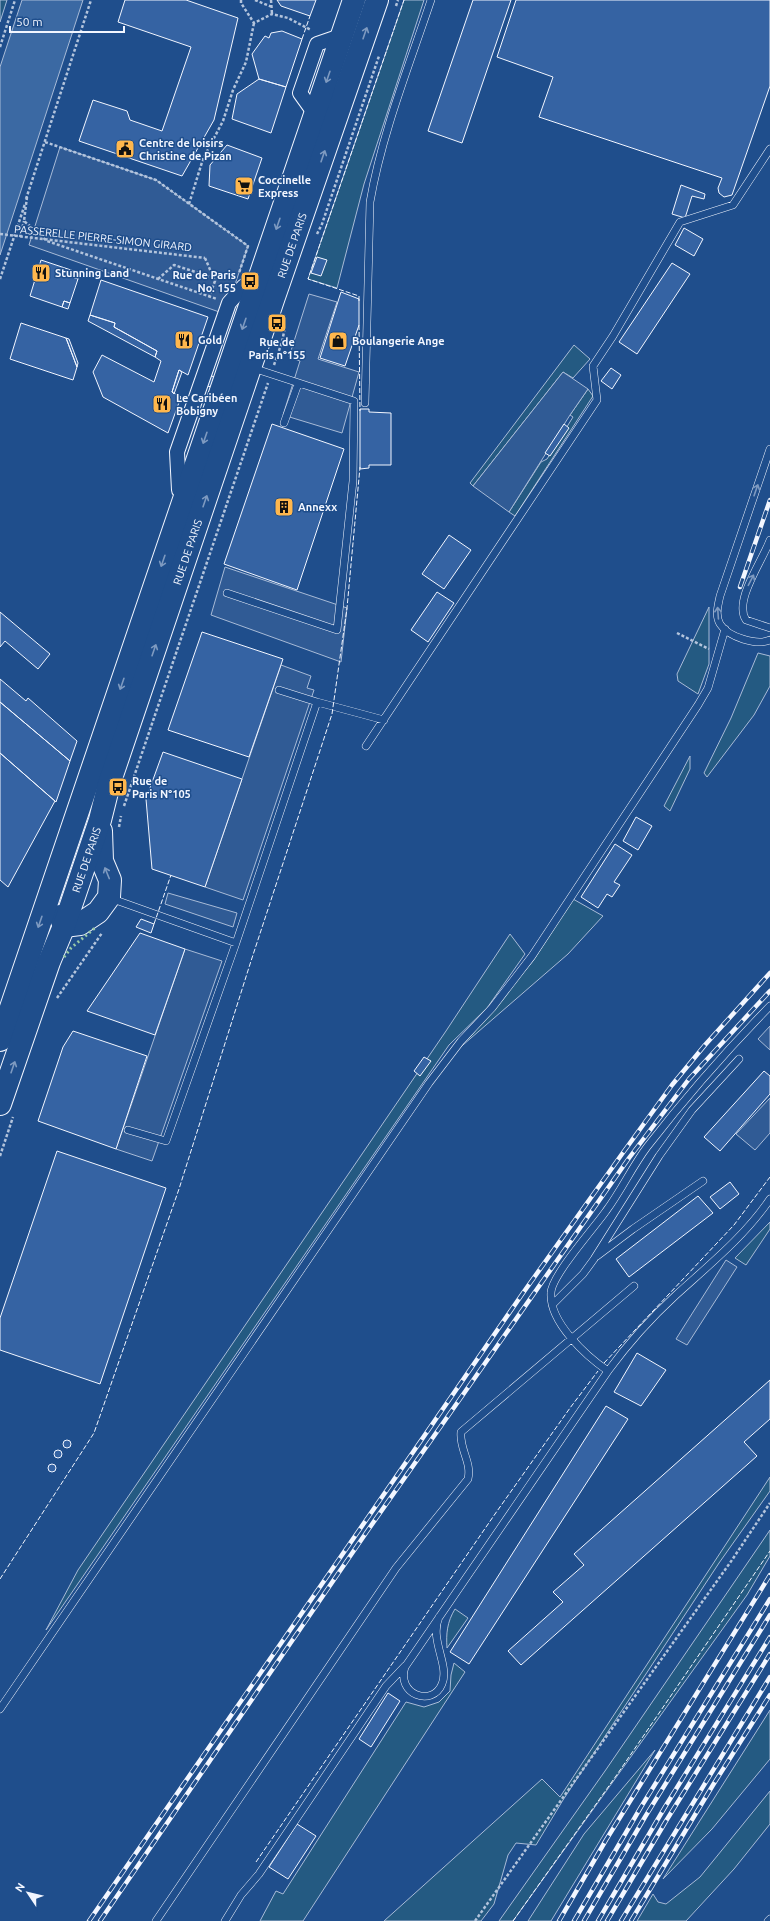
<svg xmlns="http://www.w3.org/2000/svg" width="770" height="1921" font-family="Ubuntu,sans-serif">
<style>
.green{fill:#245a82;stroke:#a8bbd7}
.parking{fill:#305b95;stroke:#a8bbd7}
.water{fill:#3b69a3;stroke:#a8bbd7}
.building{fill:#3563a3;stroke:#f2f6ff}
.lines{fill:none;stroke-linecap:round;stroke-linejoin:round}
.lane-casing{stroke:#f2f6ff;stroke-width:8}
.street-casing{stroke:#f2f6ff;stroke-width:16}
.primary-casing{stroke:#f2f6ff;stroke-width:24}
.path{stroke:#b3c4dc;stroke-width:2.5;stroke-dasharray:3 2;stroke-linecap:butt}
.lane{stroke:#1f4e8c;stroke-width:7}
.street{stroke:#1f4e8c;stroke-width:14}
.primary{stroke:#1f4e8c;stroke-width:22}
.rail-casing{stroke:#f2f6ff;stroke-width:4.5}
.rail{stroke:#1f4e8c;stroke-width:3;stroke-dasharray:9;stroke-linecap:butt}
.path-bridge{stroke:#b3c4dc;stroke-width:2.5;stroke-dasharray:3 2;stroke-linecap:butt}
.hedge{stroke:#97c8a6;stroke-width:3;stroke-dasharray:2 3;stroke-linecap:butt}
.fence{stroke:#f2f6ff;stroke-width:1;stroke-dasharray:5 2;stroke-linecap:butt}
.oneway{stroke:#7e9ac0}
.labels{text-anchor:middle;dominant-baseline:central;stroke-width:3;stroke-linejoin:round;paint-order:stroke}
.poi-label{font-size:11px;font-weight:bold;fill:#f2f6ff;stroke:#1f4e8c;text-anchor:start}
.street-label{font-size:11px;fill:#f2f6ff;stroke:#1f4e8c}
</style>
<rect width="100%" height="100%" fill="#1f4e8c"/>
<path class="green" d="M0 0H7L0 22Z
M404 0H424L364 184 337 288 308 279Z
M574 345 590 359 573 378 563 372 473 486 470 483Z
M588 389 593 396 515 516 509 512 541 462 547 459 573 417 570 415Z
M709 607V664L698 694 678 681 677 674Z
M758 653 770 656V686L754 715 707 777 704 773 731 718Z
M690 756V769L670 811 664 806Z
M573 899 603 916 568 954 456 1051 471 1036 533 961Z
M510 934 525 954 487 1008 449 1045 46 1630 78 1570 446 1031Z
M770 1222V1229L746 1265 735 1258Z
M770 1477V1491L719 1563 563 1800 536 1845 516 1843 508 1855 494 1904 481 1921H384L542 1779 560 1797Z
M770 1530V1556L747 1595 513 1921H499L605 1771Z
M455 1609 468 1618 447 1648C446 1634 447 1622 455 1609Z
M454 1663 465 1672 303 1921H260L276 1891 283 1894 406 1702 424 1707 439 1702 450 1691 451 1675Z
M770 1710V1759L712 1829 663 1879Z
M655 1750 551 1921H528L584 1834Z
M770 1791V1824L734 1869 686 1921H637L653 1894 658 1902 666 1904 700 1877Z"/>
<path class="parking" d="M60 147 156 180 248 246 225 314 29 245Z
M309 294 337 302 318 359 359 372 342 433 283 415 300 361 289 357Z
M563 372 588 389 570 415 509 512 473 486Z
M225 567 347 608 341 662 211 615Z
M281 665 311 676 307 688 314 690 243 900 205 887Z
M168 893 237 913 233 927 165 904Z
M185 949 222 961 152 1161 116 1149Z
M770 1026V1050L758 1039Z
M770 1098V1133L755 1150 736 1134Z
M726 1260 737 1267 687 1345 676 1339Z"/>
<path class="water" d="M22 0H83L0 255V67Z"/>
<path class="building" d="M125 0H186L238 18 214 120 182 176 79 141 93 100 127 111 130 120 162 131 191 47 118 22Z
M277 0H316L310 16 281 6Z
M473 0H511L462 143 428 131Z
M516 0H770V86L732 195 724 197 719 193 718 188 722 178 539 117 553 77 497 57Z
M282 31 302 39 286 87 259 79 252 54 265 36 269 38 271 33Z
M259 79 286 87 271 133 232 119 237 94Z
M227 145 262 158 248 199 209 186 210 165Z
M681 185 705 194 704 199 692 196 685 218 672 214Z
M684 228 703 239 694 256 675 245Z
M317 257 327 260 321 276 311 273Z
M41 260 74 271 72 277 78 279 70 303 64 301 62 307 30 296Z
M672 263 690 274 637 354 619 342Z
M74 271 80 273 78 279 72 277Z
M101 280 208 317 188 375 179 370 172 392 181 397 168 433 103 397 93 372 102 355 154 382 161 361 155 357 157 351 114 327 115 323 90 315Z
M341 292 359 299V325L345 366 320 358Z
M64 301 70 303 68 309 62 307Z
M90 315 115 323 114 327 157 351 155 357 88 321Z
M21 323 66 338 77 367 73 380 10 359Z
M66 338 69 339 78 363 77 367Z
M611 368 621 375 612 389 601 381Z
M179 370 182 372 174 394 172 392Z
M211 376 216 377 212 387 207 386Z
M360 409H369V412L391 413V465H369V468L360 469Z
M272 424 344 449 297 590 224 564Z
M564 424 569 428 550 456 545 453Z
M449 535 471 550 444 589 422 574Z
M437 592 454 603 428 642 411 630Z
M0 612 50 654 38 669 5 641 0 647Z
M202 632 283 659 249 757 168 730Z
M0 679 26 701 28 698 77 741 70 761 0 702Z
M0 702 70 761 56 802 0 753Z
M163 752 242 779 205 887 152 869 146 799Z
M0 753 55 801 8 887 0 880Z
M636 817 652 826 638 850 623 841Z
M615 844 632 855 614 882 620 885 612 897 607 894 598 908 581 897Z
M141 919 154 924 151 933 136 927Z
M140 933 185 949 155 1035 87 1011Z
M73 1031 147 1056 116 1149 38 1121 63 1047Z
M424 1057 431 1061 420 1076 414 1071Z
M764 1071 770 1076V1094L720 1151 704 1137Z
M57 1151 166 1188 100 1384 0 1350V1318Z
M730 1182 739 1194 720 1209 710 1197Z
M698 1196 713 1213 629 1277 616 1259Z
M637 1353 666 1370 641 1406 614 1392Z
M770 1380V1419L744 1442 757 1456 521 1665 508 1651 563 1602 553 1592 584 1565 574 1554Z
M606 1406 628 1419 469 1664 450 1652Z
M63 1444a4 4 0 1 1 8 0a4 4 0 1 1-8 0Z
M54 1454a4 4 0 1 1 8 0a4 4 0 1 1-8 0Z
M48 1468a4 4 0 1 1 8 0a4 4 0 1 1-8 0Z
M388 1693 400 1701 371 1747 359 1739Z
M297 1824 316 1836 288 1879 269 1867Z"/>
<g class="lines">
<defs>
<path id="lane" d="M365 403 370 202C382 133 409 66 431 0
M284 423 298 384
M770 449 720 596C718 605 715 616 720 624 728 637 757 646 770 640
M770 540C763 560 733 601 746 620L770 628
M227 593 337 630 353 481 354 401 253 368
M317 702 384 720
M366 746 597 400 593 366 613 336 680 222 733 205 770 149
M110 898 236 943 317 702 279 690
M128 1130 166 1141 236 943
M597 1256 633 1229 703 1181
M553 1304 583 1274 594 1259 659 1156 692 1110 739 1059
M608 1371C586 1356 549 1322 551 1293 551 1276 595 1227 606 1211 621 1191 632 1167 647 1147 685 1098 727 1050 770 1006
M439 1617C429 1640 450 1665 442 1684 432 1708 396 1694 405 1667L608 1371C627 1345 652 1317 676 1295 709 1265 745 1236 770 1199
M0 1709 429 1083 461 1041 492 1008 532 956 698 705 708 688 725 629
M156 1921 396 1568 468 1479C472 1462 459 1449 461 1432L634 1286
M225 1921 241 1895 259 1874 386 1686 405 1666
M768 1921 770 1919"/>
<path id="street" d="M315 114 300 93 317 44 343 35
M179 490 177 452 229 303 244 286 255 290"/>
<g id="primary">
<path d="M60 916 64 926 80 924 98 912 109 897 110 880 102 861 101 831"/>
<path d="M0 1040 354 0"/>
<path id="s1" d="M0 1104 49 962 64 926 100 820 109 784 274 297 377 0"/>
</g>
</defs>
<use href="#lane" class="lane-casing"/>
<use href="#street" class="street-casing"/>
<use href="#primary" class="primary-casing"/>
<path class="path" d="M241 0V3L254 23 272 14 288 18 311 30
M255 0 272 7
M271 0 272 14
M396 6 398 0
M0 47 15 0
M45 142 156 180 248 246 239 273
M27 197 24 221 47 241 217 299
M26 199 91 0
M189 204 203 159 223 121 233 90 246 62 254 23
M317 234 322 224 379 56
M20 237 24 221
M205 258 215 281 209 297
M0 279 25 204
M158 279 174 265 214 278
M274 365 282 342 285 327
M677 633 709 649
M124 806 268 383
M119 827 121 816
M57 998 102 933
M0 1156 13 1117
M475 1921 732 1560 770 1503"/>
<use href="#lane" class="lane"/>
<use href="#street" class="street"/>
<use href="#primary" class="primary"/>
<defs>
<path id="rail" d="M740 587 770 500
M89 1921 523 1293 622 1154 672 1085 705 1045 770 973
M100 1921 368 1530 629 1158 689 1079 770 991
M559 1921 606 1840 770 1575
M574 1921 641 1807 770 1599
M584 1921 645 1817 770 1615
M598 1921 665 1807 770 1637
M607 1921 666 1821 770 1654
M621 1921 770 1677
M631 1921 713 1785 770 1695"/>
</defs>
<use href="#rail" class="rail-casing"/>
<use href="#rail" class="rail"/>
<path class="path-bridge" d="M0 234 205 258"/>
<path class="hedge" d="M64 957 71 948 96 927"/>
<path class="fence" d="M302 39 310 16
M359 301V296L308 279 404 0
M359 325 360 411
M154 924 171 875
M604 1363 734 1225 770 1177
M0 1579 94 1433 179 1189 251 961 332 714 347 608 360 467
M256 1862 495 1514 570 1408 598 1371
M513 1921 616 1776 770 1551"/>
</g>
<defs><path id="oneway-shaft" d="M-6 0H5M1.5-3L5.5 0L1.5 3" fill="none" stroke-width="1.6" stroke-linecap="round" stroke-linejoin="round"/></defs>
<g class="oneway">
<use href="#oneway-shaft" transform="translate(365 33) rotate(-71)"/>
<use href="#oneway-shaft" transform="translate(328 77) rotate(109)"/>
<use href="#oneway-shaft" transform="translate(323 156) rotate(-71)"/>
<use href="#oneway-shaft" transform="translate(278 224) rotate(109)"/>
<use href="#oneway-shaft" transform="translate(244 324) rotate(109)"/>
<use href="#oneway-shaft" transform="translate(205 438) rotate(109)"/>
<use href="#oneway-shaft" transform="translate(756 490) rotate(-71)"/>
<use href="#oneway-shaft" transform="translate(205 501) rotate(-71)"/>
<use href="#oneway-shaft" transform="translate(163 561) rotate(109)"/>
<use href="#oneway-shaft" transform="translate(751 580) rotate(-63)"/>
<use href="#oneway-shaft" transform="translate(718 613) rotate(-94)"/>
<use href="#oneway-shaft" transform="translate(154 650) rotate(-71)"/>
<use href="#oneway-shaft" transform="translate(122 684) rotate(109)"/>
<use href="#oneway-shaft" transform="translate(107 873) rotate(-112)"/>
<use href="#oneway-shaft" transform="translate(40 922) rotate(109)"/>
<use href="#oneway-shaft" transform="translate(13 1067) rotate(-71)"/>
</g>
<defs>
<symbol id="civic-square" viewBox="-11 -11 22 22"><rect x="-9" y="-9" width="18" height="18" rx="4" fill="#ffb74d" stroke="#1f4e8c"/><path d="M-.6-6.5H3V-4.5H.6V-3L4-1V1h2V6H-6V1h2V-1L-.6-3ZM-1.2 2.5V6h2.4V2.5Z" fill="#111"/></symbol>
<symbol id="supermarket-square" viewBox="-11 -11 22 22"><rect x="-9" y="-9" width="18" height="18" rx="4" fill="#ffb74d" stroke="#1f4e8c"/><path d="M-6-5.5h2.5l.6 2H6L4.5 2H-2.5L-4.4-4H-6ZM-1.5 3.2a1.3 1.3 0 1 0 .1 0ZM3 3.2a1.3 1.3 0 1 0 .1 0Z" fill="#111"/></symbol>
<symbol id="restaurant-square" viewBox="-11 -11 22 22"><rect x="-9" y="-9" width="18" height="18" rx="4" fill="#ffb74d" stroke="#1f4e8c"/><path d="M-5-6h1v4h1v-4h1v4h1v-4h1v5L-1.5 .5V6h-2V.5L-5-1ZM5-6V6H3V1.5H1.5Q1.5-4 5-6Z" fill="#111"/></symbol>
<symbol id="bus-square" viewBox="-11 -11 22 22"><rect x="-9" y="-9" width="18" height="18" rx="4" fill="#ffb74d" stroke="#1f4e8c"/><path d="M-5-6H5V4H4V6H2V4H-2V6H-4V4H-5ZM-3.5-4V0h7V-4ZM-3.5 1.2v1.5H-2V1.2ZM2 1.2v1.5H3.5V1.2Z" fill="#111"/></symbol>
<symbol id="shop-square" viewBox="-11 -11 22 22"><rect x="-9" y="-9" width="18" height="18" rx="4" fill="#ffb74d" stroke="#1f4e8c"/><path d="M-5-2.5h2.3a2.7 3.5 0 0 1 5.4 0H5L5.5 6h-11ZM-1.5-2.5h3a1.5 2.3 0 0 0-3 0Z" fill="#111"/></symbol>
<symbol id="building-square" viewBox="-11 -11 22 22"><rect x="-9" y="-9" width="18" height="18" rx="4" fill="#ffb74d" stroke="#1f4e8c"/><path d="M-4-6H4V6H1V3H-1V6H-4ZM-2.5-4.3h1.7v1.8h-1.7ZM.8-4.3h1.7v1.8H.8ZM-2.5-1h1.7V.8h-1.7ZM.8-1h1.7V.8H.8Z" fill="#111"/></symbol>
</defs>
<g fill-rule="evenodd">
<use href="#civic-square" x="114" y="138" width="22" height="22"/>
<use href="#supermarket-square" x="233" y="175" width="22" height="22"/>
<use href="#restaurant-square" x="30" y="262" width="22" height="22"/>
<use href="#bus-square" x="239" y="270" width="22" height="22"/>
<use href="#bus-square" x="266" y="312" width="22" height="22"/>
<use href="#restaurant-square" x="173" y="329" width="22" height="22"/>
<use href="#shop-square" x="327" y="330" width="22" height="22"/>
<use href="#restaurant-square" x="151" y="393" width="22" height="22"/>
<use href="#building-square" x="273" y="496" width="22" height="22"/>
<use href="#bus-square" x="107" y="776" width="22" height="22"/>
</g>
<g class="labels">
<g class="poi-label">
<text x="139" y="143">Centre de loisirs<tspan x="139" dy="13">Christine de Pizan</tspan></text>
<text x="258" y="180">Coccinelle<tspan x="258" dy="13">Express</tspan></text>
<text x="55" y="273">Stunning Land</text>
<text x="236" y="275" text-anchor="end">Rue de Paris<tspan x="236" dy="13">No. 155</tspan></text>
<text x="198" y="340">Gold</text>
<text x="352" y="341">Boulangerie Ange</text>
<text x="277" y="342" text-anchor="middle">Rue de<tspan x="277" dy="13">Paris n°155</tspan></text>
<text x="176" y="398">Le Caribéen<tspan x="176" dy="13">Bobigny</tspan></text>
<text x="298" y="507">Annexx</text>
<text x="132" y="781">Rue de<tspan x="132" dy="13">Paris N°105</tspan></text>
</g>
<g class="street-label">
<text transform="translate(103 238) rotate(6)">PASSERELLE PIERRE-SIMON GIRARD</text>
<text stroke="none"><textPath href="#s1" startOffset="907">RUE DE PARIS</textPath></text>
<text stroke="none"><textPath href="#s1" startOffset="583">RUE DE PARIS</textPath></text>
<text stroke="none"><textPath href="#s1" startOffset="259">RUE DE PARIS</textPath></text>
</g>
</g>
<g transform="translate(28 1893) rotate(305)" stroke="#1f4e8c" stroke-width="3" paint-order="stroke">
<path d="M0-3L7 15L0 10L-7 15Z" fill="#f2f6ff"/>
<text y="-6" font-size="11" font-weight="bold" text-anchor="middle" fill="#f2f6ff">N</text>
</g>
<path d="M10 26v6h114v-6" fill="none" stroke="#f2f6ff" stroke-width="2"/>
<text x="16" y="26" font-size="12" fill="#f2f6ff" stroke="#1f4e8c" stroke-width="3" paint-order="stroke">50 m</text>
</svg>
